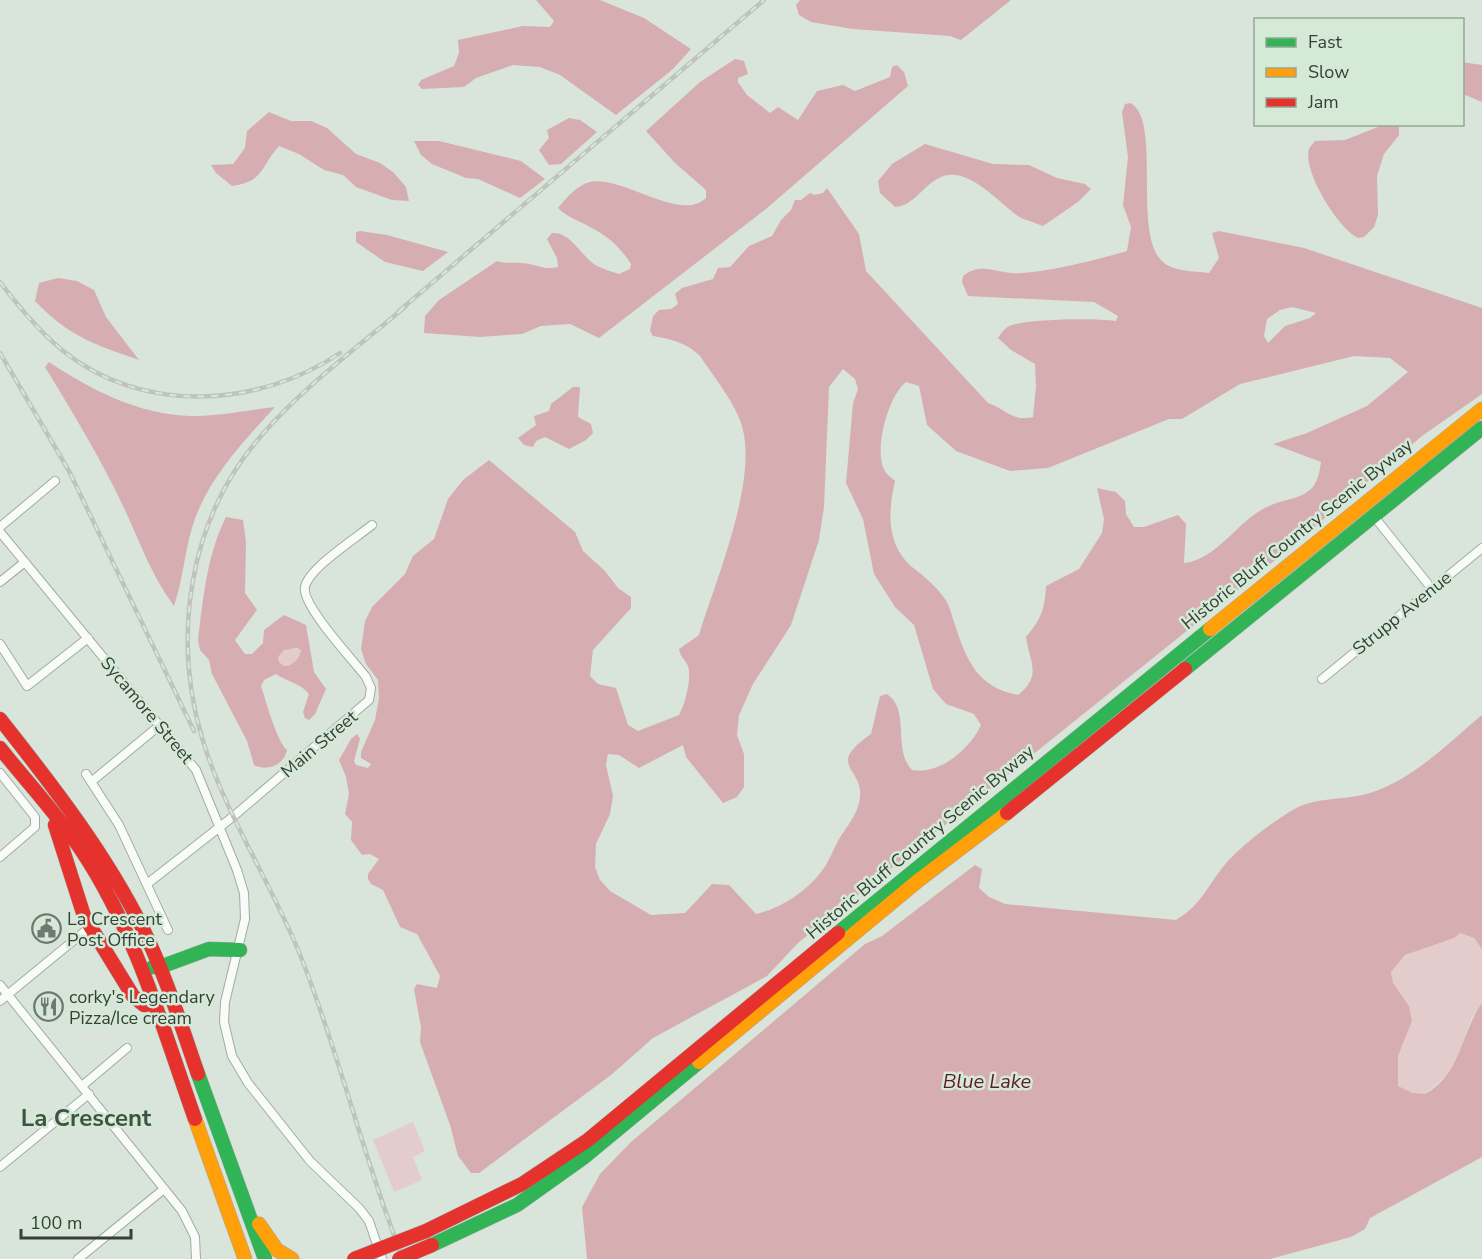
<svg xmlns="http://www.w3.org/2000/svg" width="1482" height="1259" font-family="'Nunito Sans',sans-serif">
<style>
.green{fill:#e3cccb}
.water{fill:#d6aeb1;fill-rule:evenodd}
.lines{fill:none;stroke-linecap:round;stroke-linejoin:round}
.street-casing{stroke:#a2aba3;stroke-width:10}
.fast-casing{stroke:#a2aba3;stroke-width:15}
.slow-casing{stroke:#a2aba3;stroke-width:15}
.jam-casing{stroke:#a2aba3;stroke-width:15}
.street{stroke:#f9fbf9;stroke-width:8}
.fast{stroke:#30b455;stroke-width:14}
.slow{stroke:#ff9f0a;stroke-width:14}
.jam{stroke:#e5322d;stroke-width:14}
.rail-casing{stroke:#bfc2bf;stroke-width:4.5}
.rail{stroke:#d4ead7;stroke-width:2;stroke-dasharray:7;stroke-linecap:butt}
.jam-bridge-casing{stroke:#a2aba3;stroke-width:15;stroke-linecap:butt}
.jam-bridge{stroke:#e5322d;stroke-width:14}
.labels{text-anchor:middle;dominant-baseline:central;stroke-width:5;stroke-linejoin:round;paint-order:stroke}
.street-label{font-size:18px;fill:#373f38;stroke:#d4ead7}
.poi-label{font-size:18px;fill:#373f38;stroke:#d4ead7;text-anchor:start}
.water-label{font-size:20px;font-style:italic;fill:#60182b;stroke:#d4ead7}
.district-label{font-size:24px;font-weight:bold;fill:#405242;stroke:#d4ead7}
</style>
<rect width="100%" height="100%" fill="#d9e5da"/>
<path class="green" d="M284 649H301C300 658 293 666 284 666L279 662 278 657Z
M1460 933 1474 938 1482 949V1003L1471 1019 1457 1059 1445 1077 1425 1094 1413 1093 1398 1086V1056L1412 1021 1409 1006 1393 983 1391 972 1405 955 1454 938Z
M413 1122 425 1151 413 1157 422 1180 394 1192 373 1140Z"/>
<path class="water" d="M536 0H600L644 18 691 49 673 69 616 115 560 75 540 67 513 65 476 78 464 87 422 89 418 85 421 80 454 66 459 53 458 40 523 26 550 27 554 21Z
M800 0H1011L961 40 950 36 853 29 811 22 799 15 796 5Z
M735 59 744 61 748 74 738 78V82L747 95 770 113 778 107 798 120 817 91 843 85 855 91 890 77 892 67 897 65 904 72 908 86 766 209 599 338 570 324 541 326 522 334 480 337 424 333 425 316 439 300 497 261C506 264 511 262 520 263 534 263 544 271 558 267L557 258 547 239 552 233C571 231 582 258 597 266 604 269 612 272 619 274L630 269 631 264C620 247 608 236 590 227 578 220 568 218 558 208 566 198 577 185 590 182 622 175 681 223 706 198V190L675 163 646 131 700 82Z
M1462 62 1482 65V102L1463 94Z
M1130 103C1162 118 1133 230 1161 260 1171 272 1195 271 1209 273L1219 258 1212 233 1219 231 1304 248 1482 308V394L1422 436 1274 561 798 943 767 976 653 1038 611 1075 479 1173H471L458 1156 450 1125 420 1042 421 1027 414 989 417 984 437 988 440 976 417 934 400 927 383 890 371 884 368 879V874L379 859 370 854 362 855 351 840 352 822 345 814 349 794 346 777 339 760 351 739 357 734 360 739 354 761 356 765 368 768 371 764 361 758V752L375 720 379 698 378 680 366 664 361 649 365 621 372 607 405 574 413 556 434 539 448 499 463 480 489 460 575 532 583 551 605 571 618 588 631 597V608L593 650 590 676 598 684 616 688 628 725 638 731 679 715C685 705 692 677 688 666 685 659 680 657 679 649L699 635C715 581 763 471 739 418 730 396 713 376 700 356 687 343 671 339 653 336L650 331 653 316 659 310 671 309 678 304 675 294 682 288 713 279 718 268 730 267 749 246 772 236 781 220 791 210 795 200H801L810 193 814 195 823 193 827 188 859 234 866 271 988 403C1006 409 1012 422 1033 417L1036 386 1035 364 1011 350 998 338C1002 332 1005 327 1012 325 1033 319 1093 318 1116 321L1118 316 1094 302 968 296 962 282 963 276C980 263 992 271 1011 273 1038 275 1100 259 1127 251L1131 227 1123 205 1128 157 1122 112 1125 104ZM1292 307 1316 313 1310 318 1285 326 1268 343 1264 336 1267 319 1280 310ZM1354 356 1390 358 1408 372 1367 406 1307 433 1273 444 1321 462C1320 470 1318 481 1312 488 1300 500 1283 499 1269 506 1238 519 1219 559 1184 563L1186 524 1178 515 1144 527H1134L1126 514 1125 501 1116 492 1097 488 1104 519 1102 533 1079 569 1046 586C1045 608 1041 620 1026 637 1029 661 1043 675 1018 695 977 687 967 661 955 625 952 617 950 606 945 599 937 587 924 576 912 567 886 544 888 512 895 481 892 478 887 475 885 471 873 451 888 396 906 382L919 386 927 425 956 451 1010 471 1048 468 1169 419H1182L1240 384ZM843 369 855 379 858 389 853 403 846 483 863 519 874 574 895 607 914 625 933 689 946 704 974 714 981 725C970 749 940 775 912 770 892 749 911 710 887 694L880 696 871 734C822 768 868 767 859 803 856 816 846 828 839 839 833 850 829 862 821 872 806 892 781 908 756 914L729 885 712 884 685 913 651 915 610 891 600 880 595 867 596 844 610 814 613 796 606 765 608 754 619 755 639 768 683 745 686 757 723 803 737 797 744 787V754L737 735 739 715 753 684 791 625 819 540 824 507 829 387Z
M269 112 291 121H311L327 128 356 154 380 163 393 172 406 187 409 201 392 200 356 187 343 175 324 170 299 154 279 146C260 167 264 182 232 186L216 173 211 165 233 164 245 148 247 131Z
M569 118 580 120 597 132 561 164 549 165 539 150 549 138 547 130Z
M1383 125 1399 127V135L1384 154 1377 176 1378 215 1374 227 1364 237 1358 238C1338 229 1302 170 1309 149 1310 146 1313 144 1315 141L1345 140Z
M414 141H439L521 161 545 179 520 198 478 179 466 178 432 164 421 155Z
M925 144 993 164 1029 165 1057 178 1085 184 1091 189 1078 202 1043 226C1036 223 1028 221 1021 218 1000 205 969 165 941 177 924 184 914 206 895 207L880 193 878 181 892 164Z
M360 231 387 235 448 252 423 271 385 262 356 242V232Z
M58 278 77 281 94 290 106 317 139 360C93 344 70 337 35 301L39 283Z
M49 362C91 390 140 415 191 416 219 416 248 410 275 407 245 440 213 473 196 516 185 544 184 577 174 606 151 575 140 542 124 508 101 459 73 413 45 367Z
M573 387H580L578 417 591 424 593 433 586 440 569 449 545 437 536 441 533 447 524 445 518 438 536 425 534 416 549 411 551 404Z
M226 517 243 520 246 542 245 593 257 610 235 640 245 654H252L263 643 264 630 284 615 306 625 314 672 326 689 315 714 309 720 305 718 303 712 309 694C300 683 288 682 276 674L264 680 261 686C266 701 277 742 287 750 284 765 267 772 254 765L247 741 212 674 209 660 200 650 198 640C203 598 207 555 226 517ZM297 648 301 650C300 658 293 666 284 666L279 662 278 657 284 650Z
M1482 715V949L1474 938 1460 933 1454 938 1405 955 1391 972 1393 983 1409 1006 1412 1021 1398 1056V1086L1413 1093 1425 1094C1461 1075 1461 1032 1482 1003V1157L1370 1218 1365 1229 1351 1237 1270 1259H587L582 1207 600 1174 631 1142 865 944 882 936 975 865 982 869 979 888 989 897 1005 904 1176 920C1202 905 1208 884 1227 862 1245 843 1268 825 1291 811 1314 796 1345 801 1370 793 1414 779 1447 744 1482 715Z"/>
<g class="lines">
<defs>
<path id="street" d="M1372 514 1432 589
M0 527 55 481
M0 532 196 770 237 870 244 893 245 919 225 1002 224 1022 232 1056 248 1083 310 1161 359 1208 369 1221 382 1259
M0 582 25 562
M0 644 27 686 88 638
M1322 679 1482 548
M0 773 35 817V827L0 857
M86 774 119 825 168 930
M91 782 160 725
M147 884 235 815 369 700 371 688 366 677C354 661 301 605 305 587 309 568 356 538 372 525
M0 985 182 1211 195 1237 196 1259
M0 1001 90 927
M82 1086 127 1048
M0 1167 89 1094
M78 1259 164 1189"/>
<path id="fast" d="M1185 669 1482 428
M838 933 1210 629
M153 967H160L209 949 240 950
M198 1074 265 1259
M432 1245 517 1205 583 1158 699 1062"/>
<path id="slow" d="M1210 629 1482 409
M699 1062 919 880 1007 813
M195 1119 245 1259
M259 1224 277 1250 292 1259"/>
<path id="jam" d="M0 719C53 786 105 853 143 929 166 976 181 1025 198 1074
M0 748C27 782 58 815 82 851 136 932 163 1029 195 1119
M1007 813 1185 669
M55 825 84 916 133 996 144 1005 153 1004
M426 1231 522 1184 588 1140 838 933"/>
</defs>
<use href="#street" class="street-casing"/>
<use href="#fast" class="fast-casing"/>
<use href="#slow" class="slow-casing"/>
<use href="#jam" class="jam-casing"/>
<use href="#street" class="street"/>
<use href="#fast" class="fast"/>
<use href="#slow" class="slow"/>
<use href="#jam" class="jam"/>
<defs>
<path id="rail" d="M0 282C19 307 38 330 62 350 142 415 258 408 340 353
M399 311 764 0
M0 353 69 471 194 731
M403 1259C364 1160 340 1056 301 957 272 884 226 816 203 741 171 637 189 518 261 436 303 387 357 348 406 306"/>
</defs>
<use href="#rail" class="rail-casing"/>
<use href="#rail" class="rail"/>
<defs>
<path id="jam-bridge" d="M354 1259 426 1231
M399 1259 432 1245"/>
</defs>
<use href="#jam-bridge" class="jam-bridge-casing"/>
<use href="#jam-bridge" class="jam-bridge"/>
</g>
<defs>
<symbol id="civic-ring" viewBox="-11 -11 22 22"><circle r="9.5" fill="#d4ead7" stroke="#707971" stroke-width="1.5"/><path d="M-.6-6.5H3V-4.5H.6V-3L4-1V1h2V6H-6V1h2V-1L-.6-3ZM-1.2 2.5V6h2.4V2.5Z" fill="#707971"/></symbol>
<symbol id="restaurant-ring" viewBox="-11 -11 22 22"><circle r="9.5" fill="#d4ead7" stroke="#707971" stroke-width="1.5"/><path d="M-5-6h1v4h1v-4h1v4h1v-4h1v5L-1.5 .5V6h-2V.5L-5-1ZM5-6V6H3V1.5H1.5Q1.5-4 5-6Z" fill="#707971"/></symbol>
</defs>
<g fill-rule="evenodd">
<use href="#civic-ring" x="30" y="912" width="33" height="33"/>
<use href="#restaurant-ring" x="32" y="990" width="33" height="33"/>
</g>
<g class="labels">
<g class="street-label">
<text transform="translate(1297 534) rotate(-39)">Historic Bluff Country Scenic Byway</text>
<text transform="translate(1402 613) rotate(-39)">Strupp Avenue</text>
<text transform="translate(147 710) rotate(50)">Sycamore Street</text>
<text transform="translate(319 744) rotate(-40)">Main Street</text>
<text transform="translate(920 842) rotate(-40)">Historic Bluff Country Scenic Byway</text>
</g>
<g class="poi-label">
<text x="67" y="919">La Crescent<tspan x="67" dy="21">Post Office</tspan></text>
<text x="69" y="997">corky's Legendary<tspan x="69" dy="21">Pizza/Ice cream</tspan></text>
</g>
<g class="water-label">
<text x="987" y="1081">Blue Lake</text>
</g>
<g class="district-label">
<text x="86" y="1118">La Crescent</text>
</g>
</g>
<rect x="1254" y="18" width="210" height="108" fill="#d4ead7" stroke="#95a697" stroke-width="1.5"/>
<rect x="1266" y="38" width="30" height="9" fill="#30b455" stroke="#95a697" stroke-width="1.5"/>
<text x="1308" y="48" font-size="18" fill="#373f38">Fast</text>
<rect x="1266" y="68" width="30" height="9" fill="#ff9f0a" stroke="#95a697" stroke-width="1.5"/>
<text x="1308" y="78" font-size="18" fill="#373f38">Slow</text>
<rect x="1266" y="98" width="30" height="9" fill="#e5322d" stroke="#95a697" stroke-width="1.5"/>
<text x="1308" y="108" font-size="18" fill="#373f38">Jam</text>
<path d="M21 1229v9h110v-9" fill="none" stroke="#373f38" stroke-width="3"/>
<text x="30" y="1229" font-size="18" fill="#373f38" stroke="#d4ead7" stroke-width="4.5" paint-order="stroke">100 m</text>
</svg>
